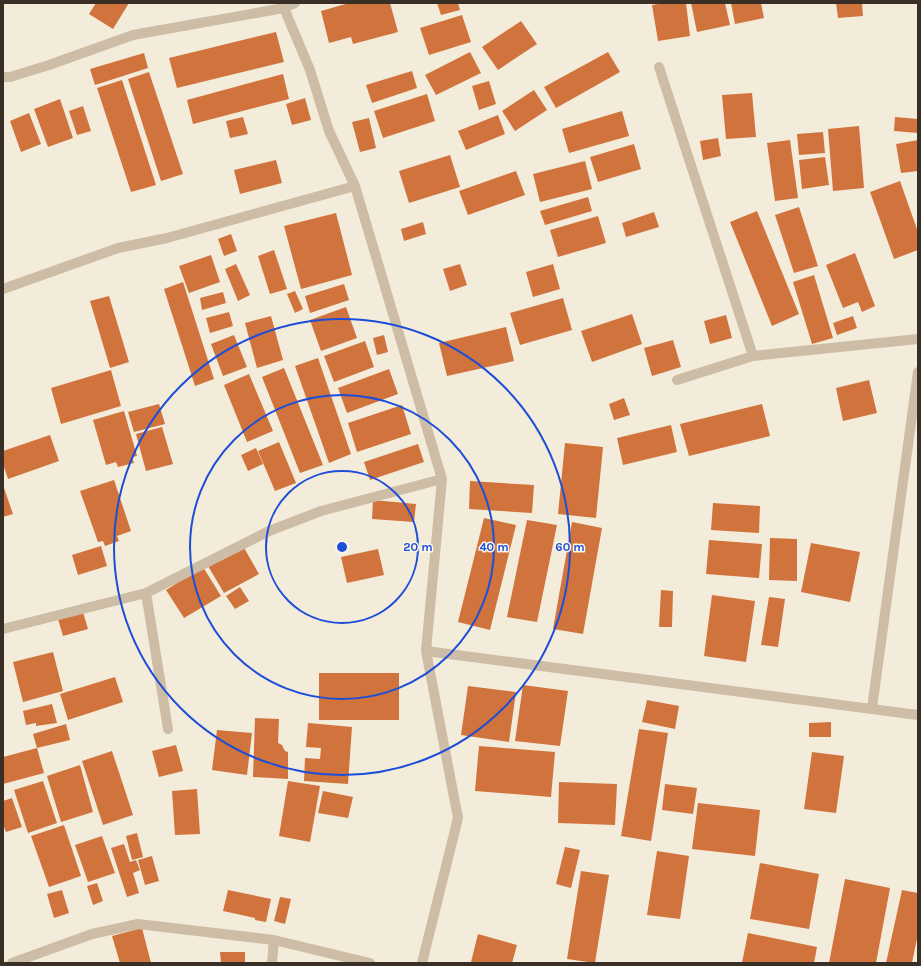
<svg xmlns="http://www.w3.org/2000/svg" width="921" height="966" font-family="Karla,sans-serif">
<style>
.building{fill:#d1733c}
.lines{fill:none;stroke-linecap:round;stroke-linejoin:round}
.minor{stroke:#cebda6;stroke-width:10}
.ring{fill:none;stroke:#1d4ed8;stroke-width:2}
.centre{fill:#1d4ed8;stroke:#fbf5e8;stroke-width:2}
.ring-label{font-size:12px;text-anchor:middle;font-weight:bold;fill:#1d4ed8;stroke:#fbf5e8;stroke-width:3;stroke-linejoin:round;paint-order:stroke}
</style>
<rect width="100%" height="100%" fill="#f4ecdb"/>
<path class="building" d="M96 3H129L113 29 89 14Z
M349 3H390L398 32 353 44 351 37 329 43 321 11Z
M437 3H458L460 10 441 15Z
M664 3H686L690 36 658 41 652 5Z
M691 3H725L730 25 697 32Z
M731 3H761L764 18 735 24Z
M836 3H862L863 16 838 18Z
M462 15 471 42 429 55 420 28Z
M521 21 537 44 498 70 482 47Z
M276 32 284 62 177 88 169 58Z
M470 52 481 73 436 95 425 75Z
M608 52 620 72 556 108 544 87Z
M144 53 148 68 95 85 90 69Z
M412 71 417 88 372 103 366 85Z
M149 72 183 174 161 181 128 79Z
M283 74 289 99 193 124 187 100Z
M122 80 156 185 131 192 97 88Z
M489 81 496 104 479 110 472 86Z
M534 90 547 110 515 131 502 111Z
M752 93 756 137 726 139 722 95Z
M427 94 435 121 383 138 374 111Z
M305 98 311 120 292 125 286 104Z
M60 99 73 138 48 147 34 109Z
M83 106 91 131 77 135 69 111Z
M622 111 629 136 569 153 562 129Z
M29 113 41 144 21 152 10 121Z
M498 115 505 134 466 150 458 131Z
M243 117 248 134 230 138 226 121Z
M895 117 918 119V133L894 131Z
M369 118 376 148 360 152 352 122Z
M859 126 864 188 833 191 828 129Z
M823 132 825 153 799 155 797 134Z
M718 138 721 156 703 160 700 141Z
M790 140 798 198 775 201 767 143Z
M918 140V171L901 173 896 144Z
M634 144 641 169 598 182 590 157Z
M450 155 460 187 409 203 399 171Z
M825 157 829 185 802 189 799 160Z
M276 160 282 183 240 194 234 170Z
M585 161 592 189 540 202 533 174Z
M516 171 525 195 468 215 459 191Z
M900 181 918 232V250L894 259 870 192Z
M588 197 592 211 545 225 540 211Z
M799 207 818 266 794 273 775 215Z
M757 211 799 314 772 326 730 222Z
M654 212 659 227 626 237 622 223Z
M336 213 352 275 301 289 284 226Z
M598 216 606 243 558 257 550 230Z
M423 222 426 234 404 241 401 229Z
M231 234 237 251 224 256 218 239Z
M274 250 287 289 270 294 258 256Z
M855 253 875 306 862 312 858 302 843 308 826 265Z
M211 255 220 282 189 293 179 266Z
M236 264 250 295 238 301 225 269Z
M460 264 467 285 450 291 443 269Z
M553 264 560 289 533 297 526 272Z
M814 275 833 338 812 344 793 282Z
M183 282 214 379 195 386 164 289Z
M344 284 349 300 310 313 305 296Z
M295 291 303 309 295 313 287 294Z
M223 292 226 303 202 310 200 298Z
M109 296 129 362 110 368 90 301Z
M563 298 572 330 520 345 510 313Z
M346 307 357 338 321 351 310 320Z
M229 312 233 326 210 333 206 318Z
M632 314 642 344 592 362 581 331Z
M726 315 732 338 710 344 704 321Z
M271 316 283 360 257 368 245 323Z
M853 316 857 328 837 335 833 323Z
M506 327 514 361 447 376 439 343Z
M234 335 247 367 223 376 211 344Z
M384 335 388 352 377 355 373 338Z
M673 340 681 367 652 376 644 348Z
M365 341 374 367 334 382 324 356Z
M318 358 351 454 329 463 295 366Z
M284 368 323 465 300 473 262 377Z
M389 369 398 394 347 413 338 388Z
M111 370 121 406 61 424 51 388Z
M249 374 273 431 247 442 224 385Z
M869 380 877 413 843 421 836 388Z
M624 398 630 415 614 420 609 404Z
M159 404 165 424 134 432 128 412Z
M762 404 770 436 689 456 680 424Z
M402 405 411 434 357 452 348 423Z
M124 411 137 456 132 457 134 463 118 467 116 462 106 465 93 420Z
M671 425 677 452 623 465 617 438Z
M162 427 173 464 146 471 136 434Z
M50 435 59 461 8 479 3 464V451Z
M279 442 296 483 275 491 258 451Z
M565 443 603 447 596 518 558 514Z
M418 444 424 462 370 480 364 462Z
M256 448 263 464 248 471 241 455Z
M114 480 131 531 117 536 119 541 105 546 103 541 98 542 80 491Z
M470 481 534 485 532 513 469 509Z
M3 485 13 514 3 517Z
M373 500 416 504 414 522 372 519Z
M713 503 760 506 759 533 711 530Z
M484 518 516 525 490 630 458 622Z
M527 520 557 525 537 622 507 617Z
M572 522 602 528 583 634 553 629Z
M770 538 797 539V581L769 580Z
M709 540 762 544 759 578 706 574Z
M811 543 860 552 850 602 801 592Z
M101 546 107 566 78 575 72 555Z
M243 546 259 574 224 593 208 566Z
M378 549 384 575 347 583 341 557Z
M203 567 221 596 184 618 166 590Z
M240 587 249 601 235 609 226 596Z
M661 590 673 591 672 627H659Z
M712 595 755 601 746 662 704 656Z
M769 597 785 599 778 647 761 645Z
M83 612 88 629 63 636 58 619Z
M53 652 63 691 23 702 13 662Z
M319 673H399V720H319Z
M115 677 123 702 68 720 60 694Z
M523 685 568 691 560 746 515 741Z
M468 686 516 692 509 742 461 735Z
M647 700 679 706 675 729 642 722Z
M52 704 57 723 36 726V723L26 725 23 711Z
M255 718 279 719 278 743 282 745 285 751 288 752V779L253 777Z
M831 722V737H809V723Z
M308 723 352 727 348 784 304 781 305 758 320 759 321 748 306 747Z
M66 724 70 740 37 748 33 734Z
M639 729 668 733 651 841 621 836Z
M217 730 252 733 247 775 212 770Z
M176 745 183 771 159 777 152 751Z
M479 746 555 752 551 797 475 791Z
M37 748 44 773 3 784V757Z
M112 751 133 815 103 825 82 761Z
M812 752 844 756 836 813 804 809Z
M80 765 93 812 61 822 47 776Z
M43 781 57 823 28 833 14 790Z
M288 781 320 786 310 842 279 836Z
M559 782 617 784 615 825 558 823Z
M665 784 697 788 693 814 662 810Z
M197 789 200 834 175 835 172 791Z
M323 791 353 797 348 818 318 813Z
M12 798 22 827 6 832 3 824V801Z
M698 803 760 810 755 856 692 849Z
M64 825 81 876 49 887 31 836Z
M137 833 143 857 132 860 126 836Z
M102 836 115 873 88 882 75 845Z
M124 844 130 862 136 860 140 870 133 873 139 893 127 897 111 848Z
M565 847 580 850 571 888 556 884Z
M657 851 689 856 680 919 647 915Z
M152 856 159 881 145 885 138 860Z
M760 863 819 874 809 929 750 919Z
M581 871 609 875 595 963 567 959Z
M845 879 890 888 876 963H829Z
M97 883 103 901 93 905 87 886Z
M62 890 69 913 54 918 47 894Z
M228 890 271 899 266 922 255 920V918L223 911Z
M902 890 918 893V934L912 963H886Z
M280 897 291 899 285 924 274 921Z
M142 928 151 963H120L112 936Z
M748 933 817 947 814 963H742Z
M478 934 517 945 512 963 471 962Z
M220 952H245V963H221Z"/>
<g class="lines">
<path class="minor" d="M284 8 310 70 329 131 355 186 442 479 426 651 458 818 422 963
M659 67 753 356
M3 77H10L49 65 133 35 284 8 295 3
M3 289 118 248 167 238 355 186
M677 380 753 356 918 339
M146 593 168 729
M3 629 146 593 269 531 321 511 442 479
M426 651 918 715
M872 708 918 372
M12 963 92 934 138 924 274 940 370 963
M272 963 274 940"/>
</g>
<g class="ring">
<circle cx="342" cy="547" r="76"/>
<circle cx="342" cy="547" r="152"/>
<circle cx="342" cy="547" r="228"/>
</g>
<circle cx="342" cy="547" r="6" class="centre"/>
<g class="ring-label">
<text x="418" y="551">20 m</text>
<text x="494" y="551">40 m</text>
<text x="570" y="551">60 m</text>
</g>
<rect width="921" height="966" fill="none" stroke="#392f27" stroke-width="8"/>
</svg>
